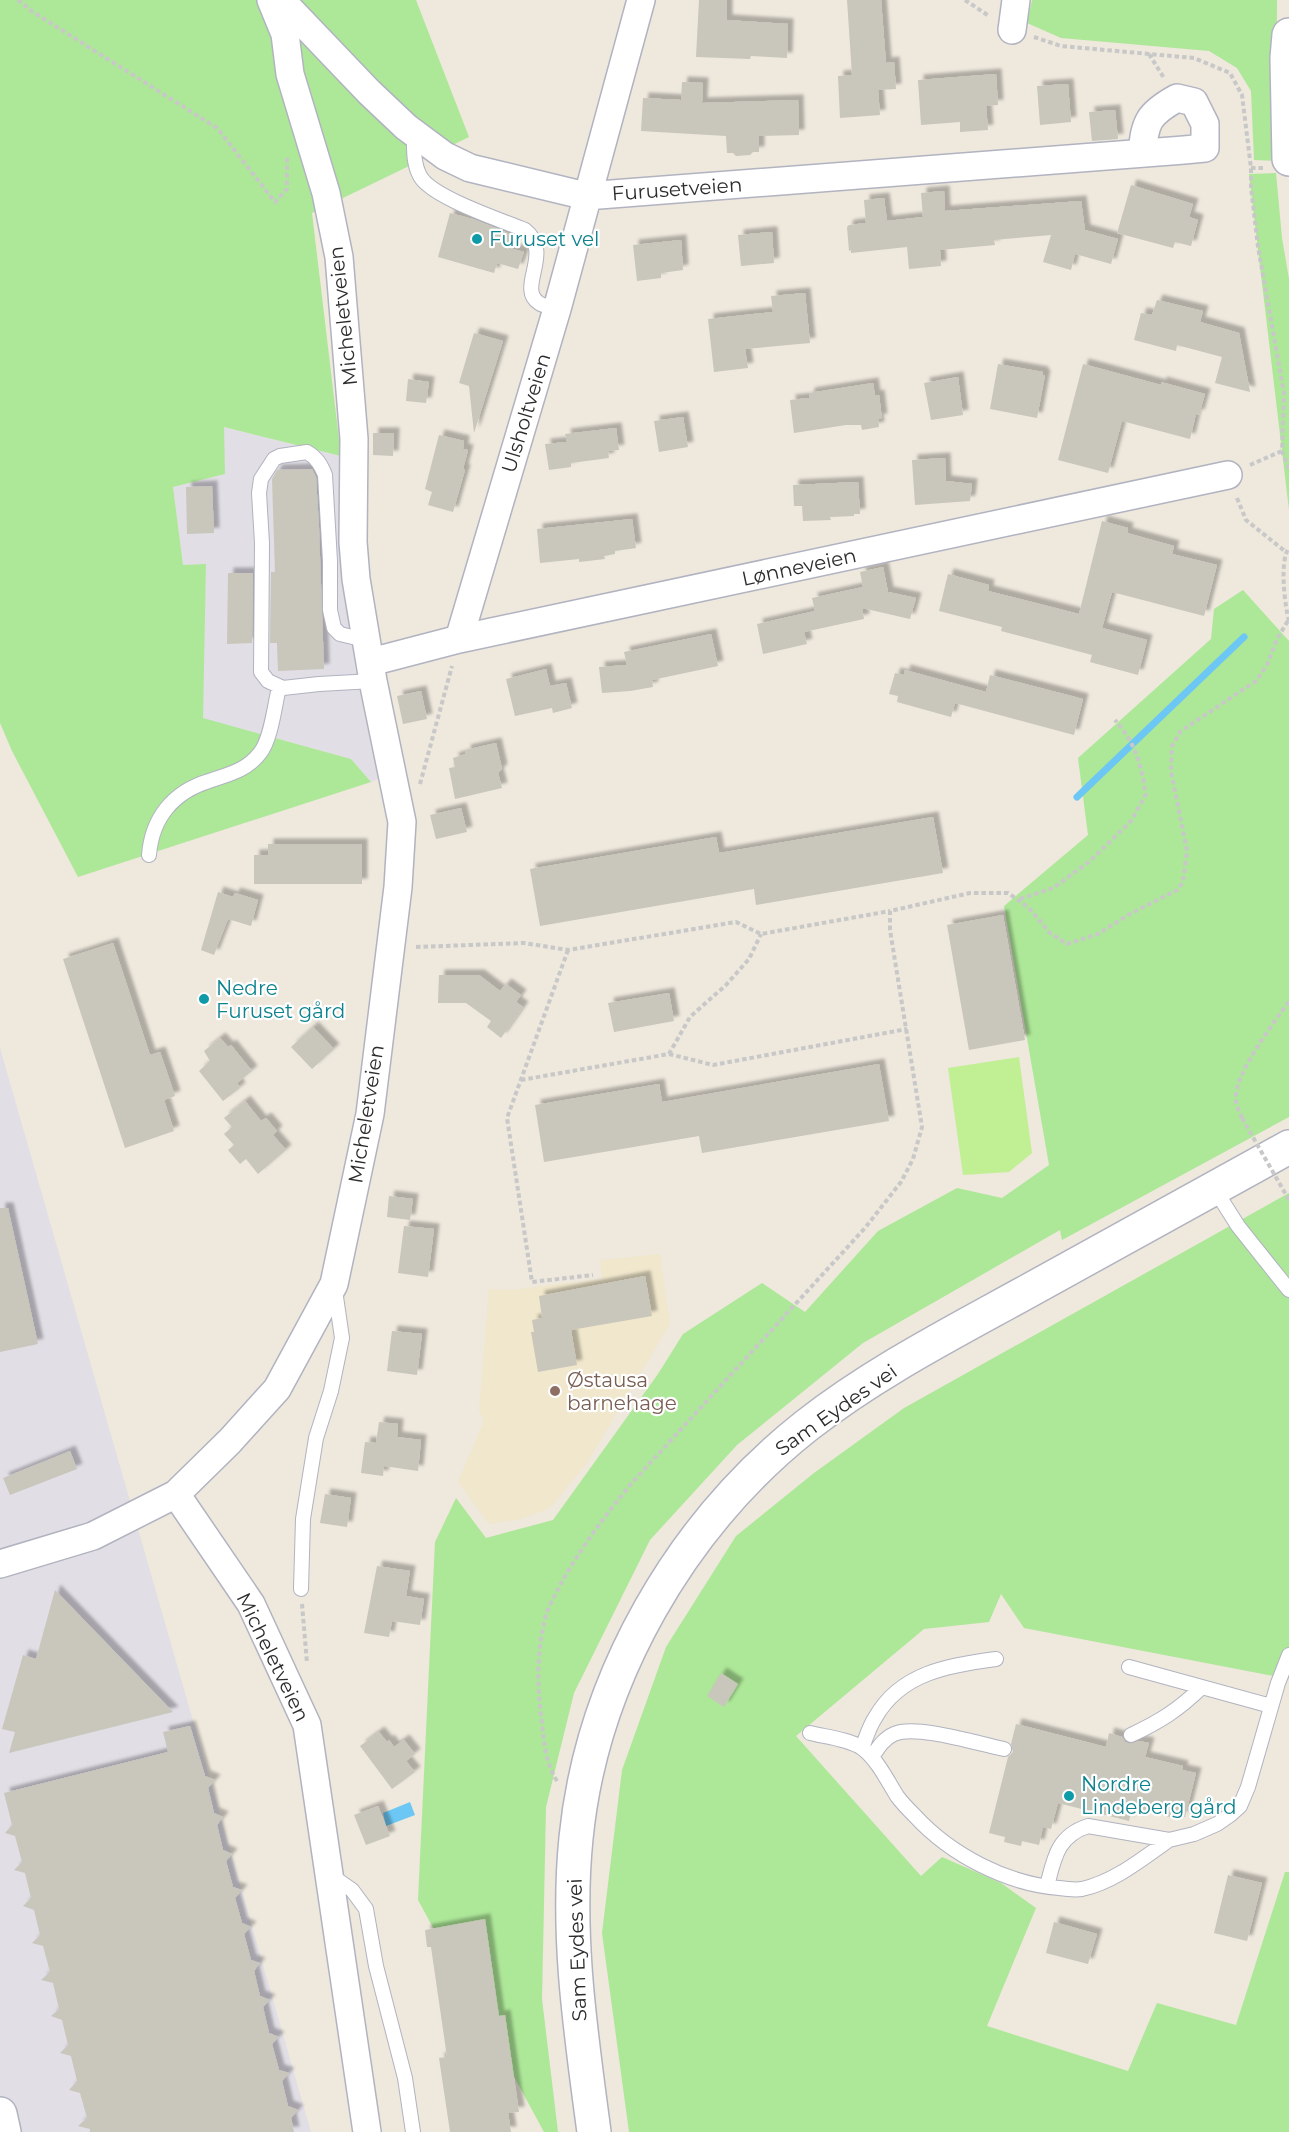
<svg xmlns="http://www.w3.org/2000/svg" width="1289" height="2132" font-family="Montserrat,sans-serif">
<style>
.industrial{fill:#e1dee6}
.education{fill:#f0e7cc}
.green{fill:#ade798}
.pitch{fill:#c1ef93}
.water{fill:#6cc7f5}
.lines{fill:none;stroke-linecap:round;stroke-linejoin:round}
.stream{stroke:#6cc7f5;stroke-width:7}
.building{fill:#c9c6bc;filter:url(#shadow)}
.service-casing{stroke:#b1b3c0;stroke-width:16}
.minor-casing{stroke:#b1b3c0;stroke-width:30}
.tertiary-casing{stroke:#b1b3c0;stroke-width:36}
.secondary-casing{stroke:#b1b3c0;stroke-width:36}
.path{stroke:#c8c8c8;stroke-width:4;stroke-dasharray:4.5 3;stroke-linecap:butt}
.service{stroke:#fff;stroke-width:14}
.minor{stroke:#fff;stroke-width:27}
.tertiary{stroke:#fff;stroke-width:33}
.secondary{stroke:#fff;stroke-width:33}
.path-bridge{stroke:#c8c8c8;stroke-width:4;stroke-dasharray:4.5 3;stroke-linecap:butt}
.culture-dot{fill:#0f9aa8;stroke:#fff;stroke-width:2}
.education-dot{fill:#8d6e63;stroke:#fff;stroke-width:2}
.labels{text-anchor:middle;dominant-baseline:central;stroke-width:4.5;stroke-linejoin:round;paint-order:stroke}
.street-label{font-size:20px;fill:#2c2c2c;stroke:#fff}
.culture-label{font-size:20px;fill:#0d838f;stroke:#fff;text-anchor:start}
.education-label{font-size:20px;fill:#785e54;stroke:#fff;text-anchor:start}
</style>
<defs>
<filter id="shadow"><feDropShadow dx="5.5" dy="-5.5" stdDeviation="1.5" flood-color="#0004"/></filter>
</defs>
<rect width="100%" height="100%" fill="#eee8dd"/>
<path class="industrial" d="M223 427 341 456 348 605 355 668 378 779 371 782 351 759 202 718 206 565H183L173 487 225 474Z
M0 1048 311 2132H0Z"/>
<path class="education" d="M660 1254 670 1324 587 1463 550 1508 522 1519 489 1524 458 1482 484 1421 479 1410 489 1289 511 1290 602 1279 600 1260Z"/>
<path class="green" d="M0 0H416L469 137 312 213 341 456 224 427 225 474 173 487 183 565 206 564 203 718 351 759 371 782 78 877 12 751 0 723Z
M1032 0H1277L1276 161 1254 160 1251 91 1237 68 1209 51 1061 38 1027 23Z
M1276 173 1282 238 1289 279V510L1249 174Z
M1243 590 1289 641V1117L1062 1240 1060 1230 863 1343 737 1445 650 1540 574 1693 546 1807 542 1999 558 2132H544L418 1900 435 1542 456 1498 486 1538 553 1520 658 1374 683 1334 762 1283 805 1312 878 1231 957 1188 1002 1198 1049 1165 1004 906 1088 835 1078 758 1211 639 1214 609Z
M1289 1193V1679L1024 1628 1001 1594 989 1622 924 1629 796 1736 921 1876 942 1857 1001 1883 1036 1908 987 2026 1128 2071 1157 2003 1236 2025 1285 1872H1289V2132H629L602 1933 622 1770 666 1647 736 1536 814 1473 904 1408Z"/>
<path class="pitch" d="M1019 1057 1032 1153 1009 1172 963 1175 948 1068Z"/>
<path class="water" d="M410 1802 415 1815 386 1826 383 1813Z"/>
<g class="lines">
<path class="stream" d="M1077 797 1244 637"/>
</g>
<path class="building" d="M699 0H727V20L788 24 787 58 751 56 750 59 696 57Z
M847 0H881L886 63 894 62 896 89 878 90 880 115 840 118 838 76 852 75Z
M996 74 998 105 986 106 988 130 960 132V122L921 125 918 80Z
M682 82 703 83 702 103 798 100 799 135 759 136V152H753L750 155 736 156 733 153H727L726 136 641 131 643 98 681 100Z
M1068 84 1071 122 1040 125 1037 86Z
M1115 110 1118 139 1092 141 1089 112Z
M1131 185 1193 204 1189 217 1198 220 1191 246 1175 242 1173 248 1117 233Z
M944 191 945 211 1081 201 1085 230 1118 239 1111 264 1075 254 1071 270 1043 262 1051 235 994 240 995 245 940 250 941 266 909 269 907 247 851 253V250L849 251 847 227 849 225 866 223 864 200 884 198 887 221 923 217 921 193Z
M450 213 473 219 513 235 509 248 524 252 518 269 497 263 494 273 438 257Z
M769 232H772L774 263 741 266 738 235Z
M681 240 683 270 661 273V278L637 281 633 245Z
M805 293 810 343 745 349 748 368 714 372 708 319 773 312 771 296Z
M1157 300 1203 311 1200 322 1239 333 1250 392 1215 383 1222 357 1177 345 1176 351 1134 340 1141 313 1152 315Z
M474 333 503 341 474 433 469 386 459 383Z
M998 364 1043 372V375H1045L1037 418 990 409Z
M1083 364 1161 385V382L1205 394 1199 415 1196 414 1190 439 1122 421 1108 473 1058 460Z
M958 377 963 415 931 420 924 383Z
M408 379 429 382 426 403 406 401Z
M873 383 875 396 879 395 882 419H878L879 427 862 430 861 425H846L794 433 790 400 809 398V393Z
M683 417 688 447 659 452 654 421Z
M616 428 619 450 608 451 609 458 571 463V467L549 470 545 444 567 442 565 434Z
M373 433H394L393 456 373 455Z
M439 435 464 441 463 449 468 450 463 469 465 470 453 512 428 505 432 492 425 489Z
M945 458 946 481 972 484 970 501 915 505 912 460Z
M312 469 316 477 319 527 324 669 278 671 277 643H270L271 572H275L272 479 277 470Z
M858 482 860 514H854V516L830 517 831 520 803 521 802 506H794L793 485Z
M212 486 214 533 187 534 186 487Z
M632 519 636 548 615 551V554L604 556 605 559 579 562V559L540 563 537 529Z
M1102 521 1128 528 1127 533 1174 546 1172 554 1217 565 1204 616 1112 592 1102 628 1147 640 1138 675 1090 662 1092 655 1001 631 1002 627 939 611 948 574 989 585 988 591 1079 614Z
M883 567 888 592 916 598 910 619 862 608 864 619 804 632 807 644 763 654 757 624 815 611 812 598 863 587 860 572Z
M228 573H253L252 643 227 644Z
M711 634 718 666 652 680 653 687 630 691 602 693 599 667 627 665 624 652Z
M546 669 550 686 566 683 572 708 553 713 552 708 515 716 506 679Z
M905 670 986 692 990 675 1083 699 1074 735 955 703 951 717 897 702 898 696 889 694 895 673 904 675Z
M421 691 427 719 403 724 397 696Z
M496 743 502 769 498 773 502 788 455 799 449 768 455 767 453 758 466 754 465 750Z
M461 808 467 832 436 839 430 815Z
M933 817 943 873 756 905 754 889 540 926 530 869 716 837 719 853Z
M268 844H362V884H254V855H268Z
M218 892 233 897 235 893 258 900 251 926 228 919 214 955 201 950Z
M1003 915 1025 1040 969 1050 947 925Z
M113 943 150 1055 160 1052 175 1096 164 1100 174 1131 125 1148 63 959Z
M439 975H479L500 991 506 984 521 995 516 1002 523 1007 501 1038 487 1027 491 1021 466 1003H438Z
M669 993 674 1021 614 1032 608 1003Z
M313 1027 334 1049 312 1069 291 1047Z
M220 1038 228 1047 231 1045 252 1071 237 1083 240 1088 223 1101 199 1071 210 1061 204 1051Z
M879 1064 889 1121 702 1153 699 1136 544 1162 535 1105 659 1084 662 1102Z
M245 1101 261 1121 266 1118 277 1131 273 1135 286 1150 258 1174 246 1159 240 1164 228 1150 234 1145 224 1134 232 1127 224 1118Z
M389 1196 413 1199 410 1220 387 1217Z
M0 1208H8L38 1344 0 1352Z
M404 1226 434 1229 428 1277 398 1273Z
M645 1276 652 1316 571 1330 577 1365 538 1372 531 1332H534L532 1320 542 1318 539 1296Z
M392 1331 422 1334 417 1375 387 1371Z
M379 1422 398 1424 397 1437 421 1440 418 1471 384 1466 383 1476 361 1473 365 1442 376 1443Z
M70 1451 77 1469 10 1495 3 1478Z
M325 1494 351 1498 347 1527 320 1523Z
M377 1566 410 1571 406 1596 424 1599 420 1625 392 1621 389 1637 364 1633Z
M55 1590 173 1712 9 1753 15 1732 2 1729 23 1655 36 1659Z
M721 1673 738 1684 724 1707 707 1696Z
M1016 1724 1106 1747 1109 1733 1122 1737 1125 1742 1130 1744 1139 1741 1149 1743 1145 1757 1183 1766 1182 1770 1196 1773 1185 1817 1171 1813 1170 1817 1132 1808 1129 1821 1058 1803 1051 1829 1043 1827 1039 1845 1022 1841 1021 1846 1004 1842 1005 1837 989 1833 1008 1757 1013 1752 1011 1744Z
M190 1726 205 1776 215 1780 208 1788 214 1813 223 1817 217 1825 223 1850 232 1854 226 1861 233 1887 242 1890 235 1898 242 1923 251 1927 244 1934 251 1960 260 1963 254 1971 260 1996 270 2000 263 2007 269 2033 279 2037 272 2044 279 2070 289 2073 282 2081 288 2106 298 2110 291 2118 294 2132H90V2129L78 2126 87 2118 80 2093 69 2090 77 2081 71 2056 60 2053 68 2045 62 2020 51 2016 59 2009 53 1983 41 1980 50 1972 43 1946 32 1943 40 1935 34 1910 23 1906 31 1898 25 1873 14 1870 22 1862 15 1836 5 1833 12 1825 4 1793 168 1752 163 1732Z
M379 1732 387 1742 389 1740 394 1747 404 1740 415 1754 406 1761 415 1772 392 1789 360 1746Z
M378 1806 390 1836 366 1845 354 1815Z
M1228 1875 1262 1883 1247 1941 1214 1933Z
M485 1919 499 2016 505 2015 519 2112 508 2113 511 2132H450L439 2058 447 2057 431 1947H427L425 1930Z
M1054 1922 1097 1934 1088 1964 1046 1953Z"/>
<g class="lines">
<defs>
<path id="service" d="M414 134C414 148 413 163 420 176 431 197 501 220 525 230 554 253 516 288 539 303 543 306 551 307 557 309
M365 640 340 634 334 628 330 610V561L325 475C321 465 317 458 307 452L280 456 274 459 261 479 259 493 262 543 261 672 268 681 283 688 319 684 373 681
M149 855C152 818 173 792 209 781 229 774 246 771 260 753 271 740 275 704 279 687
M1214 1188 1238 1226 1289 1290
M301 1589 303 1519 316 1438 331 1391 342 1338 335 1290
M1129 1667 1271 1706
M810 1733C826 1737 848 1739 862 1748 877 1759 887 1780 897 1796 902 1803 909 1810 915 1816 951 1855 1007 1884 1059 1888 1066 1889 1075 1890 1082 1889 1114 1882 1142 1859 1169 1840
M1131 1735C1161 1721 1178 1710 1202 1687
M862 1748C866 1738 869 1727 875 1718 900 1673 949 1665 996 1659
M872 1757C878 1748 883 1739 894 1734 916 1724 979 1744 1004 1749
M329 1874 352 1890 366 1909 376 1966 405 2078 413 2132
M1047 1886C1054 1859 1057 1836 1088 1826L1169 1840 1194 1834 1217 1824 1230 1815 1240 1806 1248 1787 1278 1683 1289 1655"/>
<path id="minor" d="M281 0 369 92 406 127 445 156 470 168 586 196 1184 150 1205 148V124L1194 102 1177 98C1148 114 1145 122 1142 153
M1012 30 1016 0
M459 639 557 309 641 0
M371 662 459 639 1228 475
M176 1494 251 1604 307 1725 367 2132
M0 1564 93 1536 176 1494 230 1441 277 1389 334 1284 370 1114 398 887 402 822 373 681 356 579 353 542 354 439 339 257 326 193 290 74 285 34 271 0"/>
<path id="tertiary" d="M1289 35 1287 58 1289 159"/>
<path id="secondary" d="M0 2114 4 2132
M594 2132C581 2034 566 1937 576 1838 592 1678 681 1525 806 1426 875 1372 954 1332 1030 1290 1117 1242 1203 1194 1289 1147"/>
</defs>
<use href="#service" class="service-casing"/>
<use href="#minor" class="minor-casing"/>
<use href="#tertiary" class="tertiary-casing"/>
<use href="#secondary" class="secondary-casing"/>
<path class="path" d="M18 0 33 12 217 128 275 202 287 189V156
M965 0 989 16
M1034 37 1061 46 1194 58 1230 73 1242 95 1251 168V187L1258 247 1284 393 1282 451 1289 469
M1149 54 1164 78
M1251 168H1265
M1250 465 1282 451
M1237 498 1246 520 1286 552
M1289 621C1285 607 1279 560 1289 548
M420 784 452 666
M1020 899 1053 888 1089 862 1131 821 1146 794C1140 762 1137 746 1115 720
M416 947 524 943 568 950 736 922 761 934 890 911
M568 950 507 1118 532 1282 593 1275
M669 1054 713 1065 907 1029
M521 1080 669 1054 690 1017 726 985 749 959 761 934
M1242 1118C1240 1112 1236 1106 1236 1100 1233 1075 1274 1023 1289 1001
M302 1604 307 1663
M557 1781C544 1761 544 1738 541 1715 537 1682 537 1648 546 1615 548 1608 552 1601 555 1595 575 1555 602 1520 630 1485L865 1228 901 1182 913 1159 922 1127 890 930V911L970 893H1008L1028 907 1050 933 1067 944 1098 934 1128 915 1177 890 1183 882 1187 851 1171 771 1172 746 1181 731 1256 681 1267 665 1277 639 1289 619"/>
<use href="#service" class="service"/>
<use href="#minor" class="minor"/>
<use href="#tertiary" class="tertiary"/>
<use href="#secondary" class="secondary"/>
<path class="path-bridge" d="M1242 1118 1289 1200"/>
</g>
<g class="culture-dot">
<circle cx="477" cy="239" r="6"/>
<circle cx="204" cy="999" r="6"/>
<circle cx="1069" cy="1796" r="6"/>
</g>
<circle class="education-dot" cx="555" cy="1391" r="6"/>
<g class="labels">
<g class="street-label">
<text transform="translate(677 189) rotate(-4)">Furusetveien</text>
<text transform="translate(343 316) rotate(-96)">Micheletveien</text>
<text transform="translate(526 413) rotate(-73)">Ulsholtveien</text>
<text transform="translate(799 567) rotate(-12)">Lønneveien</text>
<text transform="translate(366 1114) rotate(-81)">Micheletveien</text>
<text transform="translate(836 1410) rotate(-35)">Sam Eydes vei</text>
<text transform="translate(273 1657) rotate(64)">Micheletveien</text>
<text transform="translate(577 1950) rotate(-92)">Sam Eydes vei</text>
</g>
<g class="culture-label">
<text x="489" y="239">Furuset vel</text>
<text x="216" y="988">Nedre<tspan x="216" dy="23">Furuset gård</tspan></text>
<text x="1081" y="1784">Nordre<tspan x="1081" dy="23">Lindeberg gård</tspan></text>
</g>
<g class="education-label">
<text x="567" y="1380">Østausa<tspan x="567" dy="23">barnehage</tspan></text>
</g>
</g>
</svg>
